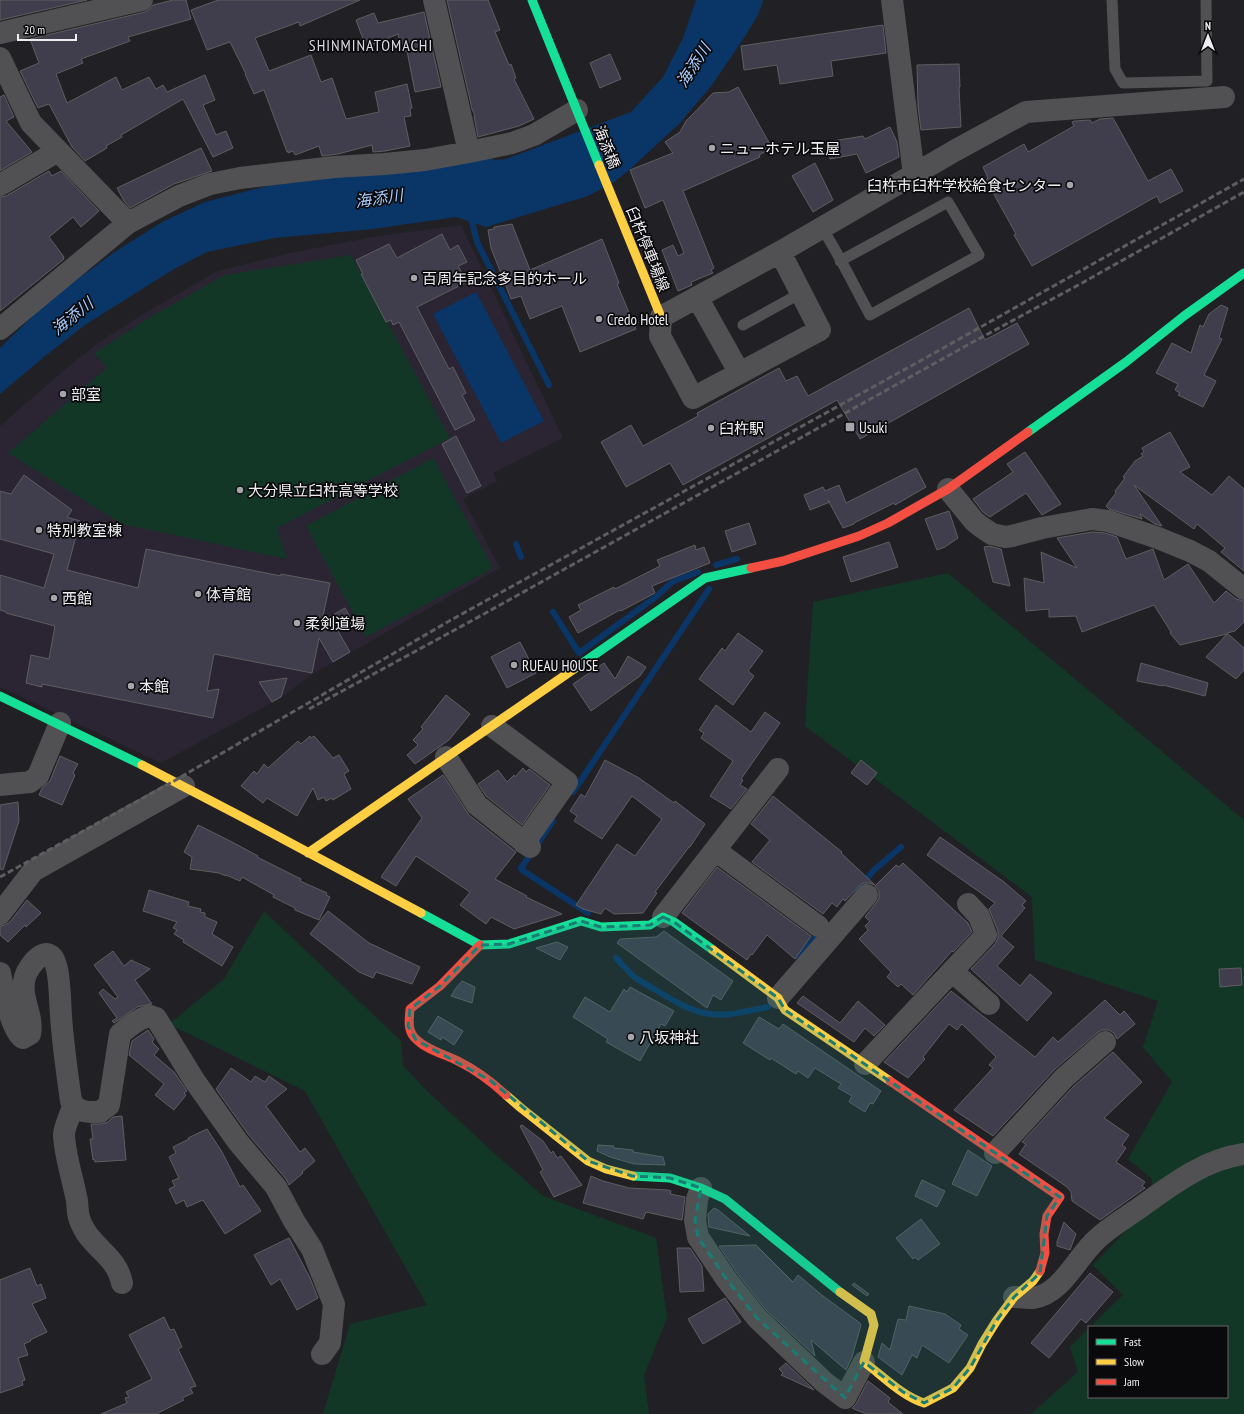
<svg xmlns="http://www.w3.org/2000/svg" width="1244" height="1414" font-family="'PT Sans Narrow','Noto Sans JP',sans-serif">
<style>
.education{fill:#2b2432}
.green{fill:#133727}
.water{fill:#0a3667}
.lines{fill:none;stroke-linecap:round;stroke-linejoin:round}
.stream{stroke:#0a3667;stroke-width:6}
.building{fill:#403e4c;stroke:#5e5e60}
.lane{stroke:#515153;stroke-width:11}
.street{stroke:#515153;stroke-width:22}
.fast{stroke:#16e098;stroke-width:9}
.slow{stroke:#ffcf43;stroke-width:9}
.jam{stroke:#f24e42;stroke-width:9}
.rail{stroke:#5e5d60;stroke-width:3;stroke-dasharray:6 3;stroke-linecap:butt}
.marked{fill:#1a7c75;fill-opacity:0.2;stroke:#1a7c75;stroke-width:3;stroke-dasharray:8 5;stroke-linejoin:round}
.poi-dot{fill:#a6a6aa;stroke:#0a0a0d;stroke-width:1.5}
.labels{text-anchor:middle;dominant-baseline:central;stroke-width:3.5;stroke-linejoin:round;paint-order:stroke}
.street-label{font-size:15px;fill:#eeeef2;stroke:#0a0a0d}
.poi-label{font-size:15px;fill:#eeeef2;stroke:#0a0a0d;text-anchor:start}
.neighbourhood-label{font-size:16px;letter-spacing:1px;fill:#dbdbe4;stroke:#0a0a0d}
.water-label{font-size:16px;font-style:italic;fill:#a6ccfe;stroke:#0a0a0d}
</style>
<rect width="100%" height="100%" fill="#212125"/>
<path class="education" d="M461 225 563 438 493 473 497 481 463 499 500 568 311 675 282 697 161 763 0 687V426L62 372 98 343 145 313 217 271 285 254 372 237Z"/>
<path class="green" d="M351 255 450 438 277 528 287 559 122 524 8 453 107 368 94 353 157 313 225 275Z
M433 458 493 568 366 637 306 526Z
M948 573 1244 820V1414H1031L1078 1372 1070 1347 1089 1328V1397H1227V1327H1090L1123 1295 1093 1265 1150 1206 1152 1179 1128 1159 1172 1082 1143 1047 1158 1001 1035 960 1032 897 805 726 813 602Z
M264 911 401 1041 403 1066 428 1092 494 1153 543 1196 656 1238 667 1318 644 1375 649 1414H323L350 1324 427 1305 305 1091 169 1024 224 979Z"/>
<path class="water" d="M696 0H763L759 13 746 35 712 85 679 124 628 171 614 182 588 196 486 227 456 217 373 229 274 238 207 252 174 269 85 325 45 356 0 394V348L48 301 116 251 164 221 205 202 271 185 319 180 342 175 488 157 495 160 506 159 631 112 663 77 683 38Z
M476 292 544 421 501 443 433 314Z"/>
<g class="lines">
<path class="stream" d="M473 214 472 222 477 242 549 385
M516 544 521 557
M716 565 737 559
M553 612 579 653 657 596 672 582 698 572
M573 792 709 589
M553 821 521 868 522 870 588 913
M857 891 873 871 901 847
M799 957 816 936 820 932
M616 958 632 975 637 979C657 990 687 1012 710 1014 729 1017 749 1010 768 1007"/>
</g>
<path class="building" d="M0 0H87L0 20Z
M173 0H186L191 19 128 37 130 41 81 59 83 63 56 74 67 103 116 77 122 90 149 77 156 89 163 85 167 92 205 75 215 100 203 105 216 135 226 131 233 148 213 157 183 99 121 135 122 137 106 146 107 148 85 161 72 147 49 104 38 108 20 71 39 63 30 39 145 12 150 9 153 5Z
M218 0H360L300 26 299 22 255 38 269 71 311 55 321 82 332 78 346 119 379 112 375 92 407 84 412 108 410 109 411 116 404 117 410 146 385 151 373 152 372 145 338 154 322 156 319 146 295 155 293 151 288 153V151L287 152 264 90 254 94 245 74H246L230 42 207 50 191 10Z
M447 0H488L500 30 495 32 509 65 511 64 516 78 514 79 534 119 519 126 478 137 474 116H475L472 109Z
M424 12 441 87 415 92 407 51 402 52 398 34 366 47 356 20 374 13 378 23Z
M883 25 886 53 831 61 833 76 780 84 777 65 744 70 741 46Z
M610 54 621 79 600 88 590 63Z
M959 64 960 87H959L961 127 921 130 918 107 917 65Z
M738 87 772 148 759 155 760 157 683 191 714 268 711 270 713 273 691 282 692 285 678 291 662 250 673 245 678 256 684 253 663 200 645 208 630 170 673 153 665 142 680 132 686 121 695 112 713 93 729 92Z
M4 95 14 117 6 121 32 152 0 171V97Z
M1113 118 1148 181 1171 169 1183 191 1160 203 1157 196 1032 266 1014 235 1016 234 986 180 988 178 983 167 1024 144 1028 152 1074 126 1072 122 1075 121 1090 120 1092 123 1100 119Z
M890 127 897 142 899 157 866 173 857 154 830 159 827 142 863 136 865 139Z
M201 148 212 171 174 184 130 208 124 201 117 188Z
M815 163 833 200 813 212 792 176Z
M49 171 52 176 61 171 99 211 81 227 73 217 49 237 64 257H63L64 259 0 311V197L6 196Z
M512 224 530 270 602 239 619 283 617 284 636 329 580 352 562 306 530 319 521 296 511 299 491 248 488 230 494 229V227Z
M442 234 450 250 458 245 467 262 458 266 467 282 417 307 449 369 453 367 466 393 462 395 475 420 455 430 399 322 393 325 391 320 386 322 361 274H363L356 260 389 244 397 258Z
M1221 305 1228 308 1219 338 1222 339 1204 375 1216 381 1203 407 1178 395 1180 393 1175 390 1178 384 1156 373 1172 343 1191 353 1200 325 1203 327 1209 314Z
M969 308 985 340 1017 323 1029 344 860 439 837 400 683 485 670 463 626 487 601 442 631 425 643 446 698 416 697 413 779 368 786 381 797 376 808 396Z
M1170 432 1190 467 1180 472 1212 495 1229 476 1244 489V571L1221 552 1225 548 1197 524 1194 529 1134 485 1162 526 1155 524 1140 514 1142 519 1109 509 1106 506 1116 493 1115 491 1125 478 1123 477 1135 461 1143 456 1141 454 1144 452 1142 448Z
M456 436 481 486 467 493 442 444Z
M1025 452 1061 504 1042 515 1026 493 990 517 983 512 973 499 1013 472 1007 464Z
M916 468 926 487 895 505 894 503 854 523V524L843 528 828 500 830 502 810 510 804 495 823 487 825 491 839 485 846 503Z
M24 475 72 510 67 517 80 521 67 570 138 588 146 549 281 576V574L330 583 322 621 345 608 353 622 338 631 350 652 333 662 319 638 312 673 214 654 207 691 219 689 213 718 42 684V687L26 683 31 655 49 659 55 626 6 613V612L0 610V575L44 588 54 554 0 539V491L11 494Z
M949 511 958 538 945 547 937 550 925 519Z
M749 523 756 544 732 552 725 531Z
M1092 532 1105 533 1117 537 1126 559 1153 549 1164 580 1188 564 1214 603 1226 591 1236 599 1244 601V622L1235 631 1227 633 1244 648V670L1236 679 1206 657 1227 634 1180 645 1170 633 1171 632 1154 605 1082 632 1076 616 1049 617V609L1026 611 1024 578 1044 583 1041 552 1077 568 1057 538Z
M889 542 898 567 851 582 843 557Z
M695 545 696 550 704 547 710 563 652 586 655 593 621 611 620 610 578 633 569 617 581 610 578 605 614 587 615 589 660 566 657 560Z
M989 546 1001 549 1010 586 993 582 984 547Z
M738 633 763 651 748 671 754 676 733 705 699 679 722 648 725 651Z
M520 642 536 673 507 688 491 657Z
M628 656 646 667 640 676 591 711 573 684 604 663 615 679Z
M1141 663 1208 683 1205 696 1163 685V686L1137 681Z
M287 678 281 697 272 702 259 682Z
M446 695 470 714 449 740 415 764 407 755 418 745 413 740 423 729 421 727Z
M716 705 751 732 765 712 780 723 741 779 743 780 740 785 747 789 731 809 710 796 733 761 701 738 704 733 699 730Z
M310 736 311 738 314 736 333 758 339 755 349 771 344 774 351 789 333 800 332 798 326 801 324 797 318 800 313 788 297 816 267 798 263 803 241 786 254 771 257 774 264 764 268 768 298 741 301 744Z
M60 756 78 764 73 773 75 775 62 805 39 795 42 788 50 781Z
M605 760 639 778 674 803 675 801 705 824 690 847H689L655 892 657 893 643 913 614 914 605 908 601 914 583 909 576 905 617 844 635 856 662 819 632 796 602 839 574 821 577 816 570 811 581 794 585 797Z
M861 760 877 773 867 785 851 773Z
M523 768 526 772 529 769 550 785 522 825 486 796 478 784 498 770 507 782 514 775 515 777Z
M443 775 469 815 516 852 495 879 527 896 526 897 562 914 514 929 491 917 486 924 460 905 470 892 416 856 396 886 381 877 422 818 408 799Z
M773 796 842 852 841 853 875 885 869 883H863L858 887 845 901 843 899 837 907 832 903 823 914 752 862 770 840 751 824Z
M18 802 19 821 3 870 0 869V805Z
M198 825 232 842 258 856 257 857 301 879 300 881 327 893 326 895 330 897 319 920 295 910V908L273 897 274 895 242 877 240 881 226 875V876L219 873 190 869 192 857 184 852Z
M940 837 1004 882 1026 901 1022 905 1025 908 1001 936 1014 947 997 966 1020 986 1030 974 1052 993 1027 1021 971 969 995 944 998 938V931L989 909 995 903 927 855Z
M903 863 968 923 972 932 953 952 952 951 913 995 901 984 898 987 887 977 891 972 859 939 868 930 865 926 870 921 865 917 876 903 879 898V891L875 886 896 865 899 867Z
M717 867 811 936 795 959 767 935 752 955 751 954 747 960 682 913Z
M149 890 189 902 188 906 201 909 200 912 205 913V917L217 922 212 934 233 947 222 966 183 942 184 940 174 934 177 930 173 928 177 922 143 911Z
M27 900 41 913 26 927 25 925 8 942 0 935V926L5 925 10 922Z
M328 911 369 943 420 967 412 984 376 972 373 978 359 972 310 934Z
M664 931 733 981 721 1000 713 995 707 1008 617 943 620 939 656 937Z
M557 942 568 947 560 960 536 948Z
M113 951 124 966 131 960 150 969 135 980 152 1004 137 1007 114 1023 112 1021 117 1018 99 993 103 989 115 999 118 997 94 965Z
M1241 968 1242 985 1220 987 1219 969Z
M462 981 475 987 472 1003 451 996 456 988Z
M630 987 674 1011 665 1026 661 1024 640 1061 606 1042 608 1039 573 1017 585 997 610 1012 624 989 627 992Z
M951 991 1035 1057 1053 1037 1058 1042 1105 1000 1120 1015 1124 1011 1135 1024 1117 1039 1114 1033 1109 1030H1102L1097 1033 1055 1069 993 1136 954 1110 993 1068 989 1065 996 1057 962 1024 957 1030 949 1024 923 1057 925 1059 908 1078 884 1062Z
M803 996 840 1023 858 1001 885 1025 874 1036 865 1028 854 1042 797 1003Z
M438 1016 463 1031 454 1045 442 1037 441 1040 428 1032Z
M759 1017 779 1029 783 1024 881 1091 873 1104 870 1103 865 1112 849 1102 852 1096 838 1088 841 1084 815 1068 808 1078 798 1071 796 1074 771 1058 770 1060 743 1043Z
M148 1030 154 1039 152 1042 159 1049 154 1055 174 1072 187 1091 184 1093 186 1095 174 1110 155 1095 164 1084 129 1055 132 1041Z
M1113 1052 1142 1082 1104 1118 1129 1135 1122 1145 1126 1148 1116 1162 1145 1182 1142 1186 1145 1188 1100 1220 1072 1201 1071 1192 1067 1187 1019 1154 1026 1144 1022 1142 1073 1087Z
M231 1068 251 1082 255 1076 265 1082 269 1076 287 1089 266 1106 300 1152 305 1148 315 1161 302 1172 303 1173 289 1185 286 1179 248 1134 216 1089Z
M122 1116 126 1160 95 1162 94 1159 93 1160 90 1139H93L91 1124H101L108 1122 113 1117Z
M522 1125 543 1141 551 1153 553 1151 557 1158 561 1156 582 1185 554 1197 540 1172 543 1170 520 1126Z
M207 1129 222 1152 240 1187 243 1185 261 1211 225 1234 203 1200 187 1207 184 1200 176 1204 169 1189 175 1186 172 1181 179 1178 169 1157 176 1153 173 1147 189 1139 188 1138Z
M598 1145 614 1146V1148L633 1150V1152L663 1157 665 1165 634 1164 610 1157 597 1151Z
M968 1150 992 1166 977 1196 952 1184Z
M591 1176 603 1181 629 1188 668 1190 671 1191 670 1194 685 1197 682 1220 646 1212 643 1219 583 1203Z
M922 1180 945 1191 937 1207 915 1196Z
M714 1208 718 1210 750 1236 709 1227 708 1214Z
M921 1219 940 1244 918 1260 915 1257 913 1259 896 1238Z
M1064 1222 1076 1234 1070 1250 1057 1246V1242Z
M289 1238 310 1278 318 1298 297 1310 280 1279 271 1285 254 1255Z
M756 1245 793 1282 798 1275 823 1296 860 1323 861 1325 852 1357 846 1370 811 1340 815 1356 766 1310 737 1273 719 1246Z
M677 1248H690L702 1266 704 1291 680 1292Z
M30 1268 37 1286 41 1284 46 1298 32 1304 47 1332 30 1340 31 1341 24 1344 28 1355 18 1358 25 1380 22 1381 23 1385 0 1393V1280Z
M1090 1273 1113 1292 1086 1323 1081 1319 1049 1358 1031 1343Z
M854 1283 869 1294 867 1296 852 1285Z
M725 1298 741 1322 703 1344 688 1319Z
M909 1306 945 1314 961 1325 959 1329 968 1335 949 1363 922 1345 917 1358 912 1355 902 1375 878 1357 882 1343 890 1350 898 1319 906 1320Z
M164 1317 170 1330 174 1329 182 1347 178 1349 196 1386 190 1388 193 1393 182 1398 184 1400 156 1414H101L127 1403 125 1398 129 1397 126 1392 152 1379 129 1335Z
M786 1363 814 1390 781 1375 783 1373 779 1369Z
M868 1381 890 1398 888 1402 903 1414H866L852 1408 856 1404Z"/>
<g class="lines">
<path class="lane" d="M1112 0 1115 69 1123 83 1207 81 1206 0
M822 228C840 256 854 286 870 315L979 255 948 202 840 261
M743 325 801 293"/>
<path class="street" d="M434 0 469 152
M892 0 914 175
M0 33 142 0
M0 58 31 123 128 223
M0 185 58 151
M780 252 956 150 1026 112 1224 97
M780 252 820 330 693 398 660 336 661 317Z
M697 297 739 372
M0 329 128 223 179 196 210 184 240 178 334 167 385 164 425 160 469 152 512 143 534 135 577 110
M948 489 974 521 980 526 992 534 1005 537 1012 536 1042 528 1092 519 1108 521 1158 538 1190 551 1209 561 1244 589
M492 726 567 782 524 843
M446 757 477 805 530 847
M0 785 30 782 38 776 60 723
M715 850 818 926
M0 914 33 871 184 786
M663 917 778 769
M952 971 989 1004
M0 973C3 987 11 1031 23 1038L30 1034C34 1015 19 997 25 977 29 964 49 940 56 965 60 978 60 1002 61 1016 63 1045 67 1073 71 1101 77 1113 88 1112 100 1112L109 1105 120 1034C127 1028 141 1017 150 1016 152 1016 154 1018 156 1018L194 1080 238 1142 276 1187 294 1221 312 1249 334 1304 330 1343 322 1354
M778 998 867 895
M865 1064 986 935 979 916 968 904
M73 1106C71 1115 64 1126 64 1135 65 1156 72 1176 76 1196 78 1203 77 1211 79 1217 80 1223 84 1229 87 1234 100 1252 117 1259 122 1283
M995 1153 1064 1078 1105 1042
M701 1188 697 1199 695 1220 698 1237 727 1280 757 1318 824 1382 845 1398 864 1362
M1014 1297C1020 1297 1027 1298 1033 1298 1061 1295 1077 1257 1096 1240 1107 1229 1122 1220 1135 1211 1169 1187 1202 1160 1244 1154"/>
<path class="fast" d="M532 0 599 165
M1028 432 1126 362 1184 316 1244 273
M574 669 705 578 751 568
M0 696 142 765
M421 913 480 945 509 944 581 921 601 927 650 925 663 917 674 922 713 950
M633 1176 670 1178 701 1188 725 1199 840 1292"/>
<path class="slow" d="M599 165 661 317
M142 765 242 817 421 913
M308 853 574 669
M713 950 778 998 785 1010 890 1081
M506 1095 521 1108 588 1161 606 1169 633 1176
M840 1292 871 1314 874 1325 864 1362C883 1376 902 1396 924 1403L953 1388 970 1368 982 1344 997 1320 1014 1297 1033 1281 1040 1271"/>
<path class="jam" d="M751 568 783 561 859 536 888 523 948 489 1028 432
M480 945 440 986 410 1009C409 1021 407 1032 417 1040 428 1051 445 1054 458 1061 476 1070 492 1082 506 1095
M890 1081 1060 1197 1047 1216 1044 1234 1045 1253 1040 1271"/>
<path class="rail" d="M309 709 473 620 973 342 1082 283 1244 192
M0 877 174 781 451 620 929 356 1244 179"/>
</g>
<path class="marked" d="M663 917 674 922 778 998 785 1010 1060 1197 1047 1216 1040 1273 1014 1297 997 1320 970 1368 953 1388 924 1403 903 1392 864 1362 845 1398 757 1318 727 1280 698 1237 695 1220 701 1188 670 1178 632 1176 588 1161 491 1081 416 1040 408 1026 410 1009 440 986 480 945 509 944 581 921 601 927 650 925Z"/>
<g class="poi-dot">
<circle cx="712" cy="148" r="4"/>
<circle cx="1070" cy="185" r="4"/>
<circle cx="414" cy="278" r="4"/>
<circle cx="599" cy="319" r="4"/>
<circle cx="63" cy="394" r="4"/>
<rect x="845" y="422" width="10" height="10" rx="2"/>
<circle cx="711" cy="428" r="4"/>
<circle cx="240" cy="490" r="4"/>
<circle cx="39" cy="530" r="4"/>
<circle cx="198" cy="594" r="4"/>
<circle cx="54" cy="598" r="4"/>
<circle cx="297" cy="623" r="4"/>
<circle cx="514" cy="665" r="4"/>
<circle cx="131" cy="686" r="4"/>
<circle cx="631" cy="1037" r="4"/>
</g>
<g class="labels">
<g class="street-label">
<text transform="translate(607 147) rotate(68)">海添橋</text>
<text transform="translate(648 249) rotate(68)">臼杵停車場線</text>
</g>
<g class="poi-label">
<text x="720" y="148">ニューホテル玉屋</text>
<text x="1062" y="185" text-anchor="end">臼杵市臼杵学校給食センター</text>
<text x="422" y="278">百周年記念多目的ホール</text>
<text x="607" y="319">Credo Hotel</text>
<text x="71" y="394">部室</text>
<text x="859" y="427">Usuki</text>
<text x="719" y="428">臼杵駅</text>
<text x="248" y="490">大分県立臼杵高等学校</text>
<text x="47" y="530">特別教室棟</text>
<text x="206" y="594">体育館</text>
<text x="62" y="598">西館</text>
<text x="305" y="623">柔剣道場</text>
<text x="522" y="665">RUEAU HOUSE</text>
<text x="139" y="686">本館</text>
<text x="639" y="1037">八坂神社</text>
</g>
<g class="neighbourhood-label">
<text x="371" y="45">SHINMINATOMACHI</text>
</g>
<g class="water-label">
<text transform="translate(693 65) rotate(-57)">海添川</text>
<text transform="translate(379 198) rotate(-8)">海添川</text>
<text transform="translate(72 316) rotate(-39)">海添川</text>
</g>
</g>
<rect x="1088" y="1326" width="140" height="72" fill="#0a0a0d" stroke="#656569"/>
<rect x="1096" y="1339" width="20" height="6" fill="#16e098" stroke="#656569"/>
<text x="1124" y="1346" font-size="12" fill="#eeeef2">Fast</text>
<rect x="1096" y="1359" width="20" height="6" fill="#ffcf43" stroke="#656569"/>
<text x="1124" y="1366" font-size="12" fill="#eeeef2">Slow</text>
<rect x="1096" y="1379" width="20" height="6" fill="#f24e42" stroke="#656569"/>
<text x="1124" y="1386" font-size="12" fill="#eeeef2">Jam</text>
<g transform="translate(1208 36)" stroke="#0a0a0d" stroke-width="3" paint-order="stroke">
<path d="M0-3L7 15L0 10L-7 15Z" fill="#eeeef2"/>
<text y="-6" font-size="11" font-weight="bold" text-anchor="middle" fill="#eeeef2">N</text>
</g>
<path d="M18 34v6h58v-6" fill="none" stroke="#eeeef2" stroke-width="2"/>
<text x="24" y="34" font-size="12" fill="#eeeef2" stroke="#0a0a0d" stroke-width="3" paint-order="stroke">20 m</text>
</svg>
